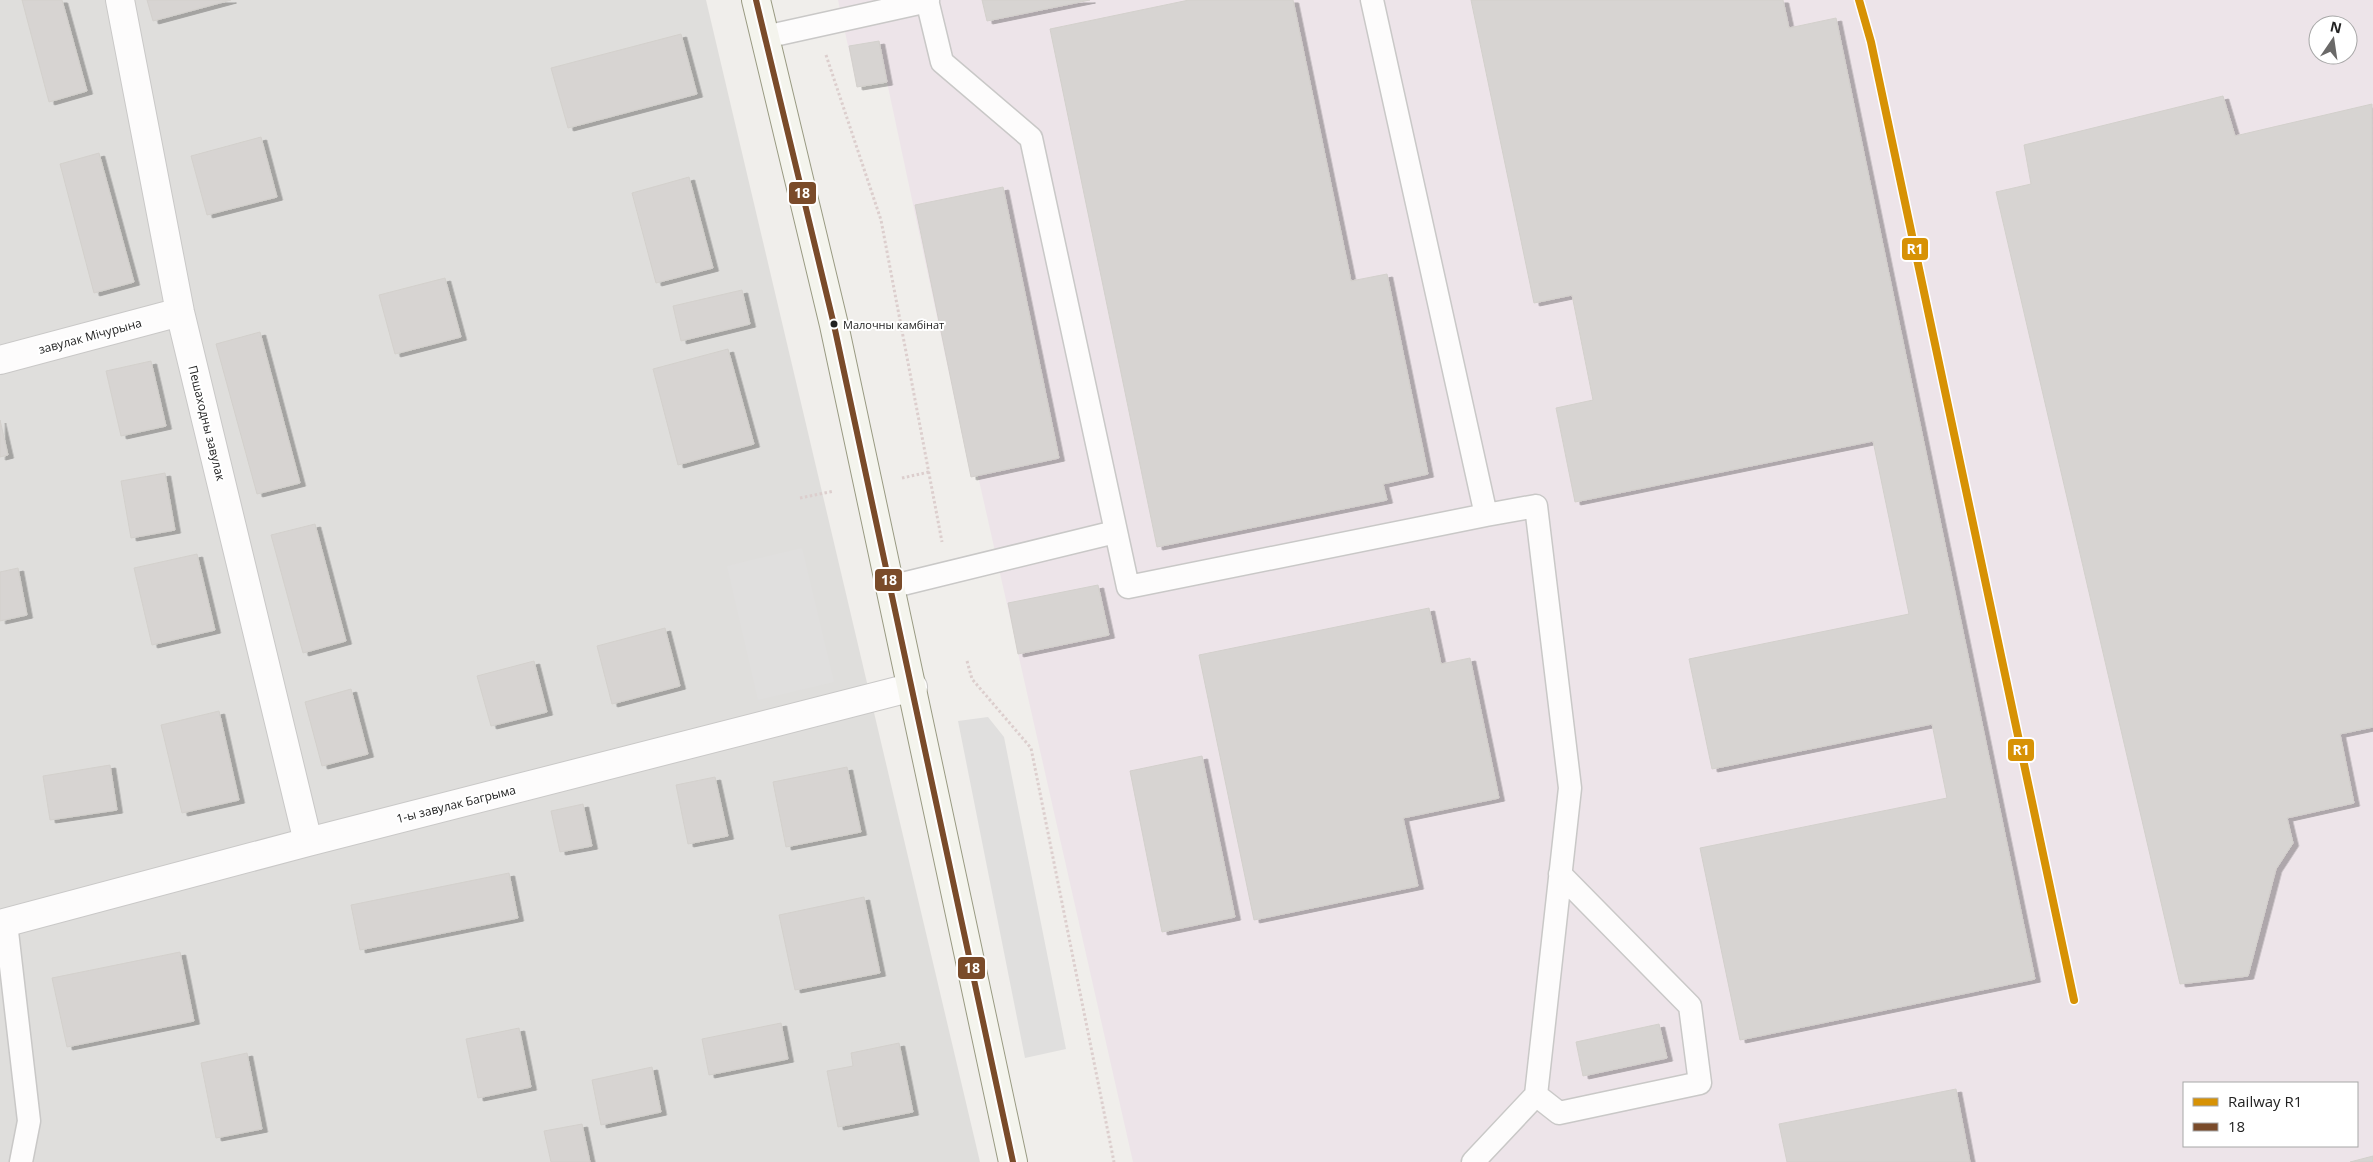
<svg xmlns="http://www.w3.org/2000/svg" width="2373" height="1162" font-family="'Open Sans',sans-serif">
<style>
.residential{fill:#dfdedc}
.industrial{fill:#ede4e9;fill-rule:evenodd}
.parking{fill:#e0dfde}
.building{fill:#d7d4d2;stroke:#d3d0cc;filter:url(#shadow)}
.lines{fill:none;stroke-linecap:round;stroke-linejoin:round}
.lane-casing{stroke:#c9c8c7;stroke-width:25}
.street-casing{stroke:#c9c8c7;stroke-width:30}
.secondary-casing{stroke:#999a82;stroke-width:30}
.path{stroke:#dccecd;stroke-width:3;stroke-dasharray:2.5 2.5;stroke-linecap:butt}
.lane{stroke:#fdfcfc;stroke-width:22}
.street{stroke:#fdfcfc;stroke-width:28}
.secondary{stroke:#f4f4ed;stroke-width:28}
.bus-1-casing{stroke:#fff;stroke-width:10}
.bus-1{stroke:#7a4b2a;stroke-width:6}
.rail-1-casing{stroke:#fff;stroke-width:11}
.rail-1{stroke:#d79205;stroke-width:8}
.bus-dot{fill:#222;stroke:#fff;stroke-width:2}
.labels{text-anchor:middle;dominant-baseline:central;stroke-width:4;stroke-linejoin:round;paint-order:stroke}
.bus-label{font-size:11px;fill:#222;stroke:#fff;text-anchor:start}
.street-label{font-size:12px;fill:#222;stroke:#fff}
.line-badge{stroke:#fff;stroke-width:2}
.badge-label{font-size:14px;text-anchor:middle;font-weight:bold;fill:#fff}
</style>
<defs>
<filter id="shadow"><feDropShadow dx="5.5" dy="3" stdDeviation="0" flood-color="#0004"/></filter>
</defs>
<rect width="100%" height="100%" fill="#f0eeeb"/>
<path class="residential" d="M0 0H706L980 1162H0Z"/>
<path class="industrial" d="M838 0H2373V1162H1133L978 476 971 477 887 82 857 87ZM2318 25H2348V55H2318ZM2184 1083H2357V1146H2184Z"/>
<path class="parking" d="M802 548 834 682 758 700 727 566Z
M988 717 1004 737 1066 1049 1025 1058 958 721Z"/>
<path class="building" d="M22 0H62L87 91 49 102Z
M147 0H231L153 21Z
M982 0H1090L987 21Z
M1189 0H1293L1351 281 1387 274 1428 474 1383 484 1387 500 1157 547 1050 29Z
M1471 0H1783L1789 28 1836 18 2035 979 1740 1040 1700 848 1947 798 1932 724 1712 769 1689 659 1909 614 1873 441 1575 502 1556 408 1593 400 1572 295 1534 303Z
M681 34 697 94 568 128 551 68Z
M879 41 887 82 857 87 849 46Z
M2223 96 2235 136 2372 104 2373 727 2340 734 2354 803 2287 818 2293 843 2276 869 2248 976 2180 984 1996 192 2031 184 2024 145Z
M261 137 277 197 207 215 191 156Z
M99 153 134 282 94 293 60 164Z
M689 177 713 268 656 283 632 193Z
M1003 187 1059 458 971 477 915 205Z
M445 278 461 337 395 354 379 295Z
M742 290 750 324 681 341 673 306Z
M260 332 300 483 257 494 216 344Z
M728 349 754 444 678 465 653 369Z
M151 361 166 426 121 436 106 371Z
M0 420 8 455 0 457Z
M165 473 175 530 131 538 121 481Z
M315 524 346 641 303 653 271 535Z
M197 554 215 630 152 645 134 568Z
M18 568 27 615 0 621V572Z
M1098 585 1109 635 1018 654 1008 603Z
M1429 608 1441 664 1470 658 1499 798 1403 818 1418 886 1254 920 1199 655Z
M665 628 680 686 612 704 597 646Z
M534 661 547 712 491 726 477 676Z
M351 689 368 754 322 766 305 702Z
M219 711 239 800 182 813 161 725Z
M1202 756 1235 917 1162 932 1130 771Z
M110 765 117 810 50 820 43 776Z
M847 767 861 832 786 847 773 782Z
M715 777 728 836 688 844 676 785Z
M583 804 592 846 560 852 551 811Z
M509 873 518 918 360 950 351 905Z
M864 897 880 973 795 990 779 915Z
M180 952 194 1021 67 1047 52 978Z
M781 1023 788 1059 709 1075 702 1039Z
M1659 1024 1667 1058 1583 1076 1576 1042Z
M519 1028 531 1087 478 1098 466 1039Z
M899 1043 913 1112 838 1127 827 1071 853 1066 851 1053Z
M247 1053 262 1129 216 1138 201 1063Z
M652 1067 661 1112 601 1125 592 1080Z
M1956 1089 1970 1162H1787L1779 1124Z
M582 1124 590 1162H551L544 1131Z
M2373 1156V1162H2350Z"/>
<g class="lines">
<defs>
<path id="lane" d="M927 0 942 62 1031 138 1128 587 1486 515 1372 0
M765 37 928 1
M890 587 1115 532
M6 923 29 1121 21 1162
M1536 1095 1559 1113 1700 1083 1690 1006 1560 874
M1473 1162 1536 1095 1570 788 1536 506 1486 515"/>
<path id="street" d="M120 0 180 312 308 842
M0 360 180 312
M0 924 308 842 913 687"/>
<path id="secondary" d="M756 0 834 325 1013 1162"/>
</defs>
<use href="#lane" class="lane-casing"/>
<use href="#street" class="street-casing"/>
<use href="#secondary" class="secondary-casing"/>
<path class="path" d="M826 55 881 220 942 542
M902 478 929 472
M800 498 834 491
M967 661 972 679 1031 748 1114 1162"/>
<use href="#lane" class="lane"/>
<use href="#street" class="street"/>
<use href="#secondary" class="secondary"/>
<defs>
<path id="bus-1" d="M756 0 834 325 1013 1162"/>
</defs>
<use href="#bus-1" class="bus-1-casing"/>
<use href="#bus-1" class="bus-1"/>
<defs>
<path id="rail-1" d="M1859 0 1871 42 2074 1000"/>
</defs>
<use href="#rail-1" class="rail-1-casing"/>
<use href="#rail-1" class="rail-1"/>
</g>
<circle class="bus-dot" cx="834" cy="324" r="4.5"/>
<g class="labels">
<g class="bus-label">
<text x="843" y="324">Малочны камбінат</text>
</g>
<g class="street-label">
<text transform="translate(90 336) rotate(-15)">завулак Мічурына</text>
<text transform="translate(207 423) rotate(76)">Пешаходны завулак</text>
<text transform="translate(456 804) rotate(-14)">1-ы завулак Багрыма</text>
</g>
</g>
<g class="line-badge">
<rect x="788" y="181" width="29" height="24" rx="5" fill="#7a4b2a"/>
<rect x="1901" y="237" width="28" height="24" rx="5" fill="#d79205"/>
<rect x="874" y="568" width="29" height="24" rx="5" fill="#7a4b2a"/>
<rect x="2007" y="738" width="28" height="24" rx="5" fill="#d79205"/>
<rect x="957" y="956" width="29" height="24" rx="5" fill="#7a4b2a"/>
</g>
<g class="badge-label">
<text x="802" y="198">18</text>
<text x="1915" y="254">R1</text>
<text x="889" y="585">18</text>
<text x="2021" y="755">R1</text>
<text x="972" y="973">18</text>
</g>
<rect x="2183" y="1082" width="175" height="65" fill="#ffffff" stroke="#a7a7a7"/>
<rect x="2193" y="1098" width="25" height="8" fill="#d79205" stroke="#a7a7a7"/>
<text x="2228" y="1107" font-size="15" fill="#222222">Railway R1</text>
<rect x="2193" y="1123" width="25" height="8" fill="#7a4b2a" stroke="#a7a7a7"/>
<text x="2228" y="1132" font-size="15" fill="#222222">18</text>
<g transform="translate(2333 40) rotate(13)"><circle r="24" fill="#ffffff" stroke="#a7a7a7"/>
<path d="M0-4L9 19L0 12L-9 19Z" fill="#6a6968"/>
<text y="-8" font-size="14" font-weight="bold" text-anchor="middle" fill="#222222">N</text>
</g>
</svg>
